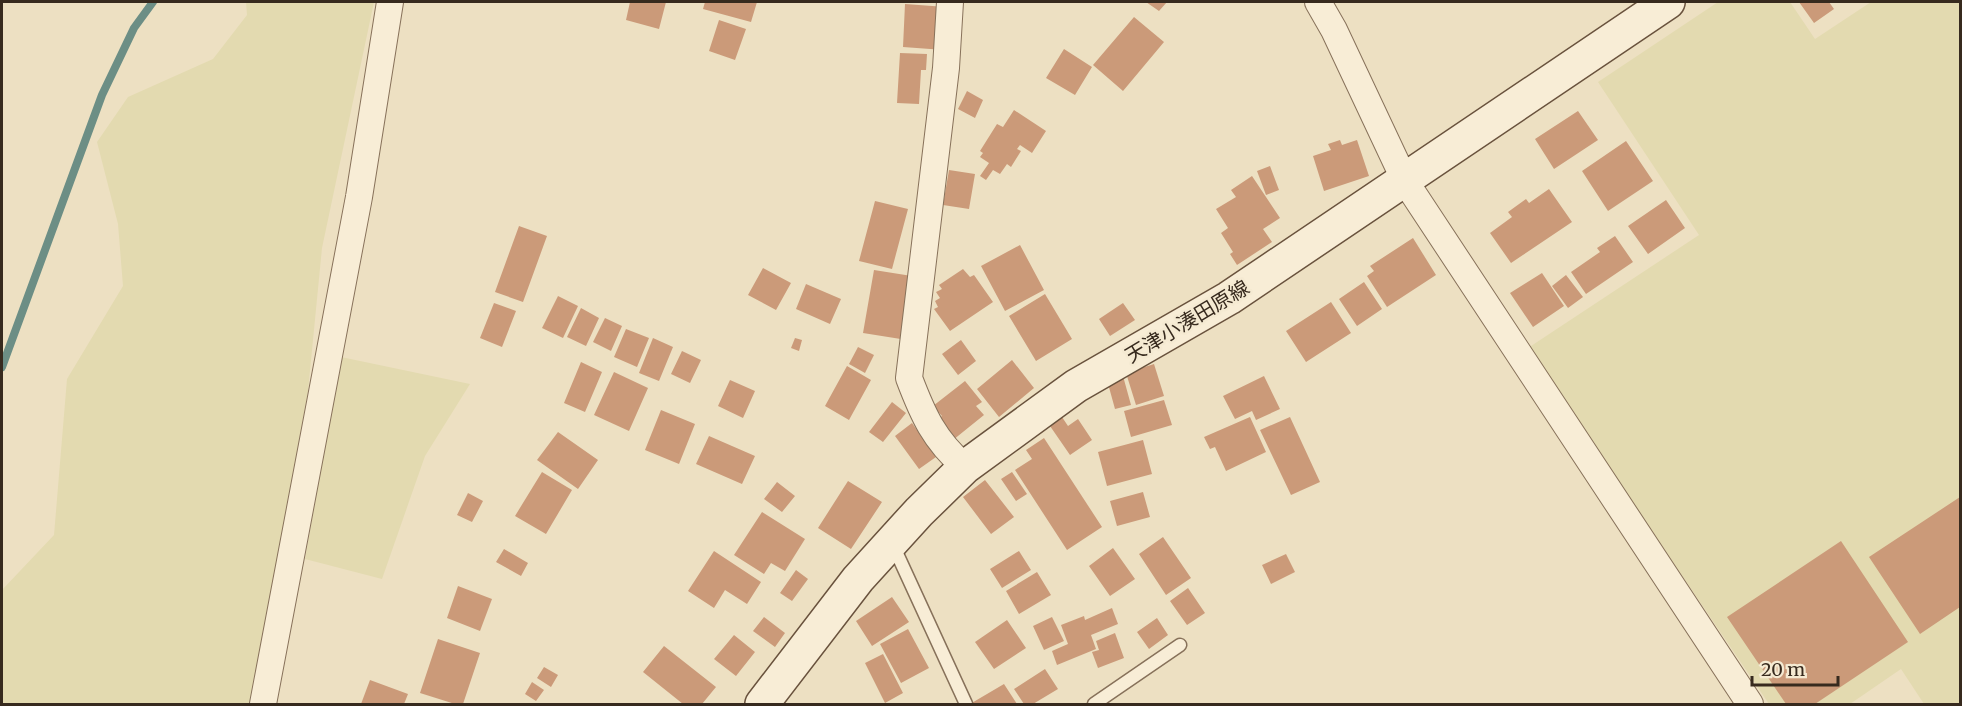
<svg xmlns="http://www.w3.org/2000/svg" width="1962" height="706" font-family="Merriweather,'Noto Sans JP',serif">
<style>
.farmland{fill:#e3dab0}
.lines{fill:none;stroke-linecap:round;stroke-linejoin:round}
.stream{stroke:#6c8e85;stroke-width:8}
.building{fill:#cb9a79}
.lane-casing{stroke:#87715a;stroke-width:15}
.street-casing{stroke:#87715a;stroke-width:28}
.secondary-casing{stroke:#69523d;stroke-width:36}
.lane{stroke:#f8edd6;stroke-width:12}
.street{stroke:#f8edd6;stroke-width:26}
.secondary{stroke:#f8edd6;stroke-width:33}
.labels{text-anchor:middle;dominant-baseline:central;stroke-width:5;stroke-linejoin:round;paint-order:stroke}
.street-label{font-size:20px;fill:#372a1e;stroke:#f5ead2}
</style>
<rect width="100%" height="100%" fill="#ede0c2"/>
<path class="farmland" d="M246 2H374L322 248 308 391 258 671 250 704H2V590L54 535 67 379 123 286 118 224 97 142 128 97 213 59 247 15Z
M1718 2H1790L1815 39 1871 2H1960V704H1924L1901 669 1850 704H1769L1528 348 1699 235 1598 82Z
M341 357 470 384 425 456 382 579 305 559Z"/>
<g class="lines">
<path class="stream" d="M2 367 102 95 134 28 153 2"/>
</g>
<path class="building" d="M630 2H666L659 29 626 20Z
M705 2H757L751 22 703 9Z
M1146 2H1167L1159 11Z
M1799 2H1829L1834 9 1814 23Z
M905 4 946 7 944 50 903 47Z
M1134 17 1164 42 1123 91 1093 65Z
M719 20 746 29 735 60 709 51Z
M1064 49 1092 67 1075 95 1046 78Z
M900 53 927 54 926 70H921L919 104 897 103Z
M967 91 983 100 975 118 958 109Z
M1014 110 1046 131 1032 153 1020 145 1017 149 1021 151 1011 167 1007 164 1000 174 993 170 986 180 980 176 989 163 980 157 983 153 980 151 997 124 1003 127Z
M1578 111 1598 140 1554 169 1535 139Z
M1340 140 1342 145 1357 140 1369 176 1324 191 1313 156 1331 150 1328 144Z
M1626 141 1653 181 1608 211 1582 171Z
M1270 166 1279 190 1266 195 1257 171Z
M949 170 975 174 969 209 943 205Z
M1252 176 1280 218 1263 229 1272 242 1237 265 1230 254 1233 252 1221 233 1228 228 1216 209 1236 197 1231 190Z
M1549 189 1572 222 1511 263 1490 233 1512 217 1508 212 1526 199 1529 203Z
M1666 200 1685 228 1648 254 1628 226Z
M875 201 908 209 892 269 859 261Z
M519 226 547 236 523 302 495 292Z
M1615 236 1633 262 1586 294 1571 272 1600 252 1597 248Z
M1413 238 1436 275 1387 307 1367 276 1374 271 1370 266Z
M1020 245 1044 290 1005 311 981 266Z
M763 268 791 283 776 310 748 295Z
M963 269 970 277 974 275 993 302 950 331 934 309 938 307 935 301 940 298 936 292 942 289 939 285Z
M874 270 918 277 907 340 863 333Z
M1542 273 1564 306 1533 327 1510 293Z
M1566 275 1583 297 1568 308 1552 286Z
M1364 282 1382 309 1357 326 1339 299Z
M806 284 841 299 830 324 796 309Z
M1045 294 1072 339 1036 361 1009 316Z
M558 296 578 306 563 338 542 328Z
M1331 302 1351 333 1306 362 1286 331Z
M494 303 516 311 502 347 480 338Z
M1123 303 1135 320 1110 336 1099 319Z
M581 308 599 318 586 346 567 337Z
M605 318 622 326 611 351 593 342Z
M626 329 649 338 637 367 614 357Z
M653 338 673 347 659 381 639 373Z
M795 338 802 340 799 351 791 348Z
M961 340 976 361 958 375 942 354Z
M858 347 874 355 865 373 849 364Z
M682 351 701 360 690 383 671 374Z
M1012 360 1034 388 999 417 977 389Z
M581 362 602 372 585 412 564 403Z
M1154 364 1164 396 1136 405 1126 373Z
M847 366 871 380 849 420 825 406Z
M614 372 648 388 629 431 594 415Z
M1123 376 1131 405 1115 409 1107 380Z
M1264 376 1280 409 1256 420 1252 411 1235 419 1223 396Z
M730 380 755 391 743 418 718 406Z
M965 381 982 402 976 406 984 415 953 440 937 420 942 416 933 406Z
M1164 400 1172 425 1131 437 1124 411Z
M892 402 906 413 883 442 869 432Z
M661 410 695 424 679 464 645 450Z
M1062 417 1068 426 1078 419 1092 440 1070 455 1050 426Z
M1250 417 1266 452 1226 471 1215 447 1210 449 1204 437Z
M1290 417 1320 482 1291 495 1260 430Z
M912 423 936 457 919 469 895 436Z
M558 432 598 460 578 489 537 460Z
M709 436 755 456 742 484 696 464Z
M1044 438 1102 527 1067 550 1015 470 1032 459 1026 450Z
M1143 440 1152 474 1107 486 1098 452Z
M542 472 572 490 546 534 515 516Z
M1012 472 1027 494 1016 501 1001 479Z
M985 480 1014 517 991 534 963 497Z
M848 481 882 502 851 549 818 528Z
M777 482 795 496 782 512 764 499Z
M1143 492 1150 517 1117 526 1110 501Z
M468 493 483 501 472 522 457 515Z
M1960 497V607L1920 634 1869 557Z
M762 512 805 539 785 571 771 563 764 574 734 555Z
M1163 537 1191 578 1166 595 1139 554Z
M1841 541 1908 642 1815 704H1786L1727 617Z
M1113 548 1135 579 1110 596 1089 566Z
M504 549 528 563 521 576 496 562Z
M714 551 761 582 747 604 725 590 714 608 688 591Z
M1019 551 1031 570 1002 588 990 569Z
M1286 554 1295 572 1271 584 1262 565Z
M796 570 808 579 792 601 780 593Z
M1037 572 1051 595 1019 614 1006 591Z
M458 586 492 599 480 631 447 618Z
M1188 588 1205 613 1187 625 1170 601Z
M892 597 909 622 872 646 856 621Z
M1112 608 1118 624 1091 635 1096 649 1057 665 1052 651 1068 644 1061 625 1084 616 1085 620Z
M764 617 785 633 775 647 753 631Z
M1052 617 1064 641 1044 650 1033 626Z
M1157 618 1168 635 1149 649 1137 632Z
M1007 620 1026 648 994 669 975 642Z
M908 629 929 668 901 683 880 644Z
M1115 633 1124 658 1098 668 1092 652 1099 650 1096 641Z
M734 635 755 652 736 676 714 659Z
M438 639 480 653 463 704H455L420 693Z
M664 646 716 687 702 704H683L643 672Z
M883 654 903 693 885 703 865 663Z
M544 667 558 675 551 687 537 678Z
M1045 669 1058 689 1033 704H1024L1014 689Z
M370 680 408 694 404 704H361Z
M532 682 544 690 536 701 525 694Z
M1004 684 1017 704H970Z"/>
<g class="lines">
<defs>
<path id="lane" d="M893 545 966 704
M1094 704 1180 645"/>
<path id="street" d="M950 2 946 68 909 378C923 415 934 440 965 467
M1318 2 1334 30 1405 181 1750 704
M263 704 359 197 390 2"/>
<path id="secondary" d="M762 704 858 579 919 512 965 467 1076 386 1229 298 1668 2"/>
</defs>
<use href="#lane" class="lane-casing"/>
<use href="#street" class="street-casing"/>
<use href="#secondary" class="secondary-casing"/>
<use href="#lane" class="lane"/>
<use href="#street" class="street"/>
<use href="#secondary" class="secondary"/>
</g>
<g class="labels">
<g class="street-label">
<text transform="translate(1187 321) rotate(-31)">天津小湊田原線</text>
</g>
</g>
<rect width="1962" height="706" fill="none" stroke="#372a1e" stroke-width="6"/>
<path d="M1752 676v9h86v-9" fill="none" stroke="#372a1e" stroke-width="3"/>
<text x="1761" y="676" font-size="18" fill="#372a1e" stroke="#f5ead2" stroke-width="4.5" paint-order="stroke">20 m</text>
</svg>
